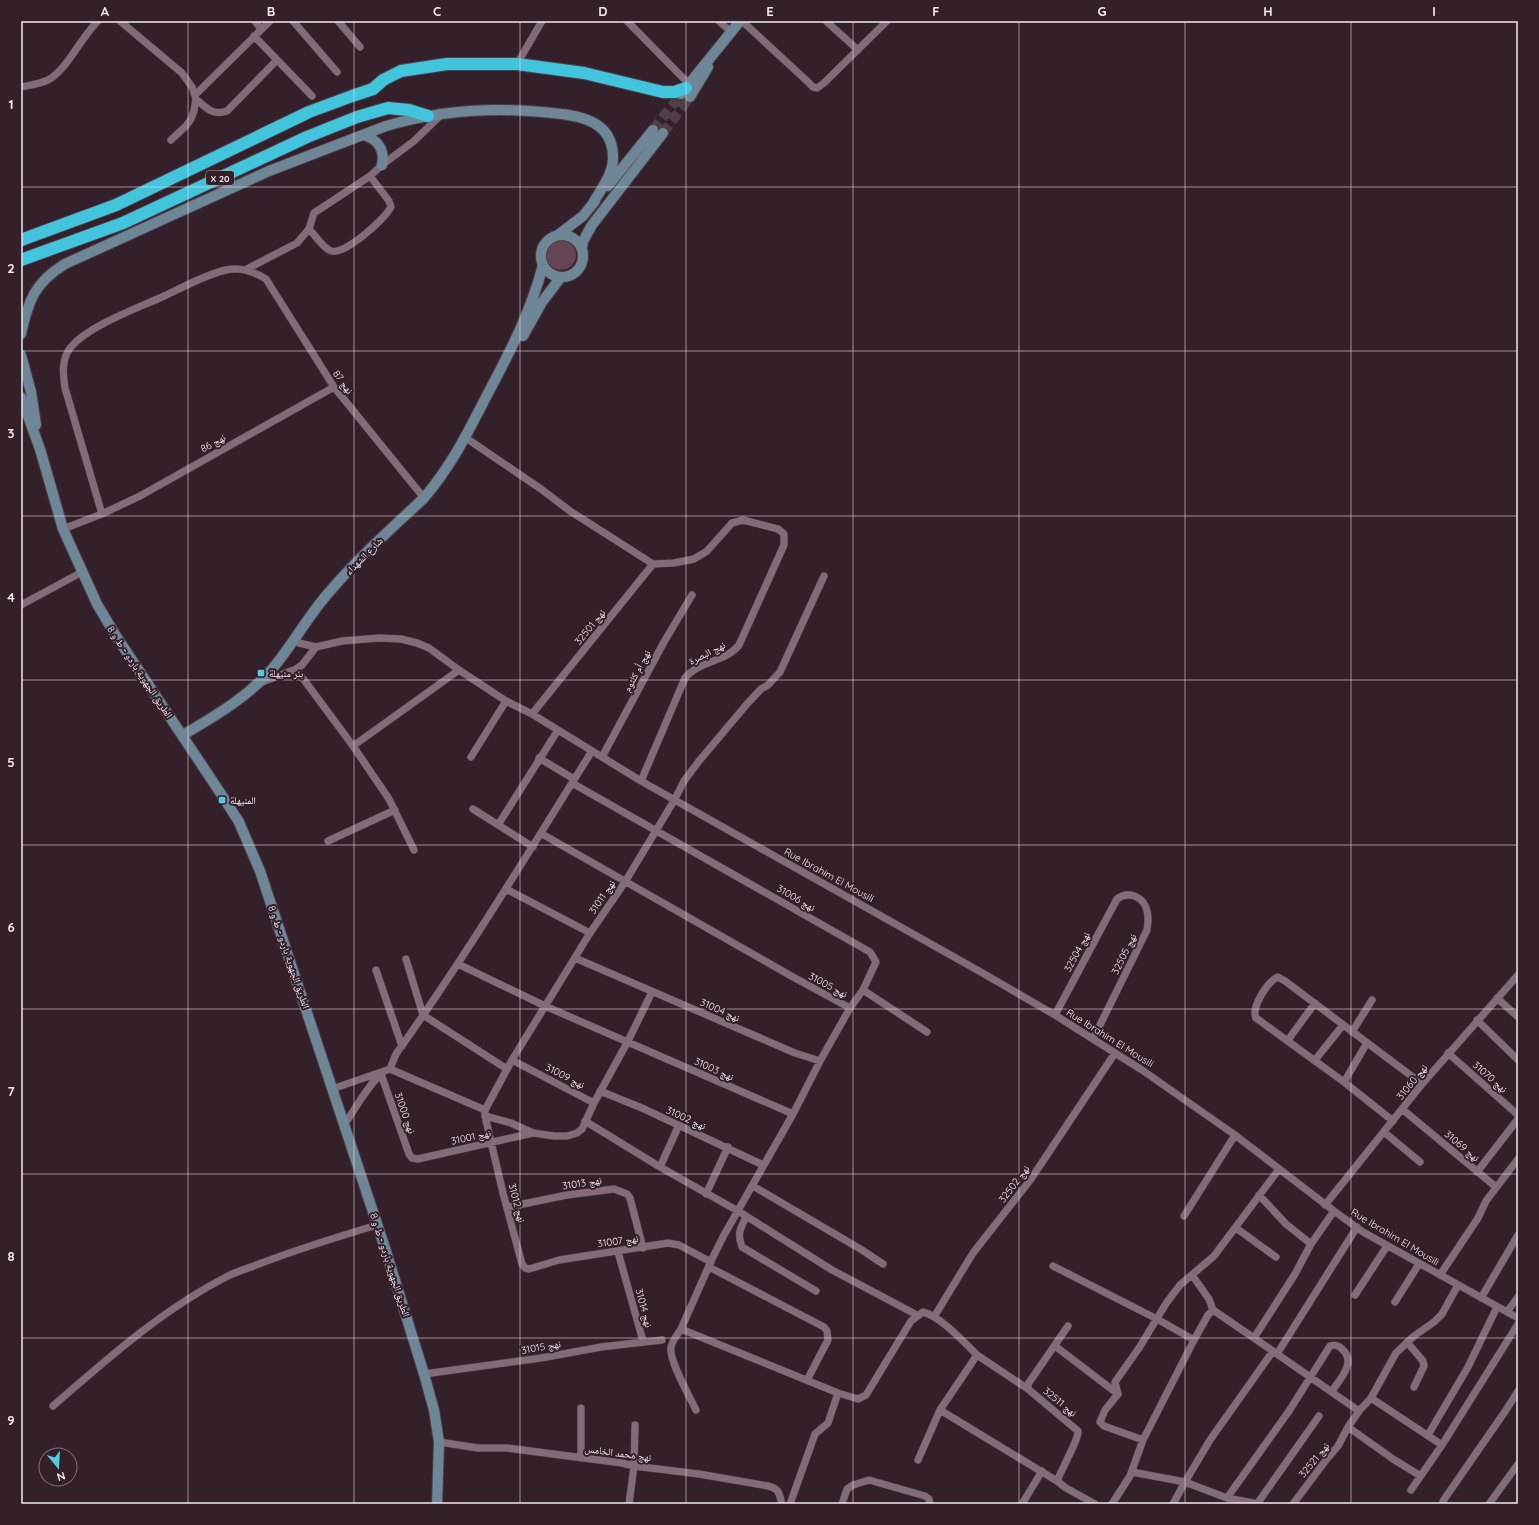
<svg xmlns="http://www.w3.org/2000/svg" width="1539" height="1525" font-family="Quicksand,'Noto Naskh Arabic',sans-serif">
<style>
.green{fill:#644556}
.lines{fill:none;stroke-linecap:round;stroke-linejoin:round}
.secondary-tunnel{stroke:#503e48;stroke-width:10;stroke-dasharray:10 5;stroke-linecap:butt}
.street-casing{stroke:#4f3f48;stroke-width:8}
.secondary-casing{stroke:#4f3f48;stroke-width:12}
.highway-casing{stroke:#4f3f48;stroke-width:14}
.street{stroke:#836c79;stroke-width:7}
.secondary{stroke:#6f8697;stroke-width:10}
.highway{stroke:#41c4dc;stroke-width:12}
.grid{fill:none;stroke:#f5e8ef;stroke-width:1;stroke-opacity:0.55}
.poi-dot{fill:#56c9e0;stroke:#33202b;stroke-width:1.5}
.labels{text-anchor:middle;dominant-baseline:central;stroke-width:4;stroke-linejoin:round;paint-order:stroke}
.shield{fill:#33202b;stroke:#bbacb4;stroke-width:1}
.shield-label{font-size:9px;font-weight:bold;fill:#f5e8ef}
.street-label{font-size:10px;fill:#f5e8ef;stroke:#33202b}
.poi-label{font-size:10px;fill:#f5e8ef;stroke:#33202b;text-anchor:start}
.neatline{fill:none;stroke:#f5e8ef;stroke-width:1.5}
.grid-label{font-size:13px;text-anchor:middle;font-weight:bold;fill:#f5e8ef}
</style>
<rect width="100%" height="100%" fill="#33202b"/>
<path class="green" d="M546 255a15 15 0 1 1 30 0a15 15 0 1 1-30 0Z"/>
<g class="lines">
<path class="secondary-tunnel" d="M653 130 681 94
M663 133 690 97"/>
<defs>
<path id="street" d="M120 21 182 73 192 87 196 99 194 111 191 119 186 126 171 140
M255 21 261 29
M293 21 337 72
M338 21 360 47
M627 21 689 84
M719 21 731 32
M742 21 807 81 813 87 817 88 824 83 887 21
M826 21 858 50
M254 36 312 96
M517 64 542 21
M21 87C30 85 40 84 48 80 67 70 81 37 98 21
M195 95 270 21
M196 99C206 108 213 116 227 111L276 61
M309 229C314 234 324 249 331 251 345 255 385 219 391 207L389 201 370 176
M245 270 297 243 309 229 314 213 370 176 382 165 414 141 442 114
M466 438 541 489 570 511 653 564 674 563 694 559 707 551 732 523 743 520 778 529 784 534V545L739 645C726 662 698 661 685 678L641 781
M102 514 65 388C63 374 61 359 71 347 88 326 138 308 164 296 184 287 204 275 226 270 241 267 253 271 266 279L334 387 424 498
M63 529 102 514 140 496 334 387
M21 605 82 572
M294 639 299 643 316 647 342 641 379 638 401 639 417 643 429 648 459 670 506 701 532 714 641 781 979 971 1055 1015 1142 1070 1235 1135 1334 1211 1363 1232 1518 1318
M296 669 353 746 389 799 414 850
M260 683 296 669 302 665 316 647
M532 714 653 564
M353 746 459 670
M471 757 506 701
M602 757 664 642 692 595
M539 758 574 779
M572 783 870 952 876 962 863 990 850 1008 820 1061 793 1114 724 1235 712 1259 681 1329C678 1334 671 1342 671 1348 669 1361 690 1397 696 1410
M473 809 533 847
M498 825 558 730
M542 834 793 977 850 1008
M328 841 395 810
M506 889 590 933
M575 958 737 1028 795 1053 820 1061
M406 959 423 1015 507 1069
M458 964 545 1006 793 1114
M376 970 402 1046
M863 990 927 1032
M1497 998 1518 1017
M1055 1015 1117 899C1129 890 1144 897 1147 911 1149 917 1148 924 1147 930L1093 1039
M1477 1020 1518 1060
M1352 1032 1372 1000
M1288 1040 1315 1003
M1448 1053 1518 1115
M1315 1060 1343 1025
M390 1069 396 1054C466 956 528 853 592 751
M381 1074 409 1154 412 1158 418 1159 533 1133
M1344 1082 1367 1043
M332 1089 390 1069 485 1110
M600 1091 642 1108 763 1165
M594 1103 628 1041 652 992
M1402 1109 1496 1187
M485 1116 511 1123 533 1133 554 1136H567L577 1133 582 1129 594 1103 512 1060
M585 1121 660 1167 738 1211 832 1270 917 1315
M1393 1121 1344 1082 1256 1018C1251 1007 1268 981 1278 977L1285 981 1422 1084
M344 1125C356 1108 367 1086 383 1072
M1384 1132 1420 1162
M660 1167 679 1125
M1477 1172 1518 1119
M753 1186 862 1250 883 1264
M706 1194 728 1147
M1259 1195 1286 1224 1311 1244
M1325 1205 1422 1084 1518 975
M508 1207 567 1195 614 1189 627 1194 630 1198 643 1248
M1184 1216 1235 1135
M746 1217C740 1229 737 1234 742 1247L816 1291
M1236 1228 1276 1257
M618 1252 643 1341
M711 1262 679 1245 668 1243 559 1260 529 1269 525 1268 522 1264 503 1193 485 1116V1110L512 1060 590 933 625 882 675 799 684 781 699 761 747 704 761 689 768 685 780 672 824 576
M1053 1266 1157 1319 1194 1340
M709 1267 824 1327 827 1331 828 1340 807 1380
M1192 1275 1209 1299 1213 1310 1254 1338 1359 1411
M1440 1275 1478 1218 1486 1201 1518 1159
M1355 1295 1387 1246
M1481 1298 1518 1235
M1395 1302 1419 1264
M1507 1312 1518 1297
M934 1317 973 1253 1031 1179 1115 1053
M1068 1326 1028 1384V1389L1078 1431C1079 1439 1061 1470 1057 1481L1066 1488 1095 1504
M681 1329 838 1393 858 1399 866 1395 911 1321 923 1312C940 1316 964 1342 977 1355L940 1410 918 1460
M1254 1338 1295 1274 1311 1244 1334 1211
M1407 1342 1423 1361 1424 1366 1414 1387
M1055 1346 1118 1394
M1277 1354 1357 1227
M977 1355 1028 1389
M424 1374 541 1358 601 1347 662 1340
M1118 1394 1115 1382 1139 1348 1167 1302 1180 1285 1214 1256 1279 1169
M1118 1394 1105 1410 1100 1422 1104 1426 1143 1440
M1371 1398 1442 1445
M53 1406C107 1359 163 1309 228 1276 238 1271 249 1268 259 1264 298 1249 337 1237 377 1225
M940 1410 1057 1481
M1428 1435 1468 1367 1497 1307
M439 1442 478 1448H507L622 1463 634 1466 699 1474 768 1486C780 1489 779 1494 782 1504
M581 1458V1408
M1132 1472 1185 1482 1173 1504
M1419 1475 1393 1459 1348 1427 1359 1411 1371 1398 1396 1353 1414 1336 1434 1322 1442 1314 1458 1285
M1411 1490 1442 1445 1518 1324
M1227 1498 1289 1411 1330 1346C1335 1344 1338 1345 1342 1349 1357 1362 1340 1379 1332 1391
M629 1504 634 1466 635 1425
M790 1504 815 1434 828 1423 838 1393
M842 1504 847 1489 853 1485 869 1480 925 1496 929 1499 930 1504
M1022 1504 1042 1471
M1112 1504 1130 1476 1143 1440 1194 1340 1208 1315 1213 1310
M1257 1504 1319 1416
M1258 1504 1227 1498 1185 1482 1210 1440 1273 1351
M1293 1504 1326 1460 1338 1446 1348 1427
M1443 1504V1501L1506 1410 1518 1391
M1489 1504 1518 1464"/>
<path id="secondary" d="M681 94 740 21
M690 97 708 67
M363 135C378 139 385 150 382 165
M608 186 653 130
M541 256a21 21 0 1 1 42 0a21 21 0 1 1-42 0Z
M558 235 583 216 595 201
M582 248 583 241 592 225 663 133
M21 334C28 301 35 282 65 264L269 171 386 126C437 111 488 107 542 112 571 115 612 116 613 156 614 174 600 190 592 205
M523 336 542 302 561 277
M21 355 31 392 36 425
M21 397 40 449 63 529 97 604 116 636 225 800 239 822 260 871 384 1245 424 1374 434 1410 439 1442 437 1504
M183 735C215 716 248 697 273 668 294 643 309 614 331 590 359 557 392 528 424 498 451 466 466 436 485 399 508 356 531 312 543 265"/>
<path id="highway" d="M21 240 116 205 309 112 352 96 373 89 383 80 401 71 447 64H517L584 73 663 92H675L686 88
M21 260 123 223 307 137 357 117 388 108 409 110 428 116"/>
</defs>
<use href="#street" class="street-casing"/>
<use href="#secondary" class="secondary-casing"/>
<use href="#highway" class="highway-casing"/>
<use href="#street" class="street"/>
<use href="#secondary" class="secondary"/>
<use href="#highway" class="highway"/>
</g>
<path class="grid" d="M188 21V1504M354 21V1504M520 21V1504M686 21V1504M853 21V1504M1019 21V1504M1185 21V1504M1351 21V1504M21 187H1518M21 351H1518M21 516H1518M21 680H1518M21 845H1518M21 1009H1518M21 1174H1518M21 1338H1518"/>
<g class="poi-dot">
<rect x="257" y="669" width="8" height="8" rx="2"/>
<rect x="218" y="796" width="8" height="8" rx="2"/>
</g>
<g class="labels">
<rect class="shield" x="206" y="171" width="28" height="14" rx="3"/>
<g class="shield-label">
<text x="220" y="178">X 20</text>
</g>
<g class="street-label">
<text transform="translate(343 382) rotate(54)">نهج 87</text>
<text transform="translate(213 443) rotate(-29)">نهج 86</text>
<text transform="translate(364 556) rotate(-45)">شارع الشهداء</text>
<text transform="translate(590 627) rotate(-51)">نهج 32501</text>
<text transform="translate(707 653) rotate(-27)">نهج البصرة</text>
<text transform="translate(637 671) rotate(-62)">نهج أم كلثوم</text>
<text transform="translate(140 672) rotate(56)">الطريق الجهوية باردو - ط و 8</text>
<text transform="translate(829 875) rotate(29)">Rue Ibrahim El Mousili</text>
<text transform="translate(602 897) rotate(-56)">نهج 31011</text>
<text transform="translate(796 898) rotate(30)">نهج 31006</text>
<text transform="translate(1077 952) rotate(-62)">نهج 32504</text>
<text transform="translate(1124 954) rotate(-64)">نهج 32505</text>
<text transform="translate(289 957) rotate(71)">الطريق الجهوية باردو - ط و 8</text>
<text transform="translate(828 985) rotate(28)">نهج 31005</text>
<text transform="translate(720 1010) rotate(24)">نهج 31004</text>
<text transform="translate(1110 1038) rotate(32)">Rue Ibrahim El Mousili</text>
<text transform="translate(714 1069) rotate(24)">نهج 31003</text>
<text transform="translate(565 1076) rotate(27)">نهج 31009</text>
<text transform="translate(1490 1077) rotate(41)">نهج 31070</text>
<text transform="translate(1412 1082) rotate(-51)">نهج 31060</text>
<text transform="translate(405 1113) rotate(70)">نهج 31000</text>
<text transform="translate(686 1118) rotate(24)">نهج 31002</text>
<text transform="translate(471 1137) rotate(-12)">نهج 31001</text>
<text transform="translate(1462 1146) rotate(40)">نهج 31069</text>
<text transform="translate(582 1183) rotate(-9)">نهج 31013</text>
<text transform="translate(1014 1184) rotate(-53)">نهج 32502</text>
<text transform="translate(517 1203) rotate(75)">نهج 31012</text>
<text transform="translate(1395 1237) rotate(31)">Rue Ibrahim El Mousili</text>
<text transform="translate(618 1241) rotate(-8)">نهج 31007</text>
<text transform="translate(390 1265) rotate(72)">الطريق الجهوية باردو - ط و 8</text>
<text transform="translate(644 1308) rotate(75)">نهج 31014</text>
<text transform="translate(541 1347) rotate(-10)">نهج 31015</text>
<text transform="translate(1060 1402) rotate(39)">نهج 32511</text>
<text transform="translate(618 1453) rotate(8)">نهج محمد الخامس</text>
<text transform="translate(1314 1460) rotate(-51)">نهج 32521</text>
</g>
<g class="poi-label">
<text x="269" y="673">بئر منيهلة</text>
<text x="230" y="800">المنيهلة</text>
</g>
</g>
<rect width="1539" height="1525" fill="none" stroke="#33202b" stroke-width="44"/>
<g transform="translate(58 1467) rotate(162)"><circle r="19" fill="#33202b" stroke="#817079"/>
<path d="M0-3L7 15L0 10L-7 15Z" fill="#56c9e0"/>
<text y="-6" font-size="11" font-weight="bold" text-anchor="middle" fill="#f5e8ef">N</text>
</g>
<rect x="22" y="22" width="1495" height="1481" class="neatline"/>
<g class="grid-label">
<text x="105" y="16">A</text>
<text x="271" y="16">B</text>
<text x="437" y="16">C</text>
<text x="603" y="16">D</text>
<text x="770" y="16">E</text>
<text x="936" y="16">F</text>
<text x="1102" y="16">G</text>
<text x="1268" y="16">H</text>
<text x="1434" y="16">I</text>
<text x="11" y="109">1</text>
<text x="11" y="273">2</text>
<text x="11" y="438">3</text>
<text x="11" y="602">4</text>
<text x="11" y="767">5</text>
<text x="11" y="932">6</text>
<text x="11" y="1096">7</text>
<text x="11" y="1261">8</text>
<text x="11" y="1425">9</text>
</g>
</svg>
